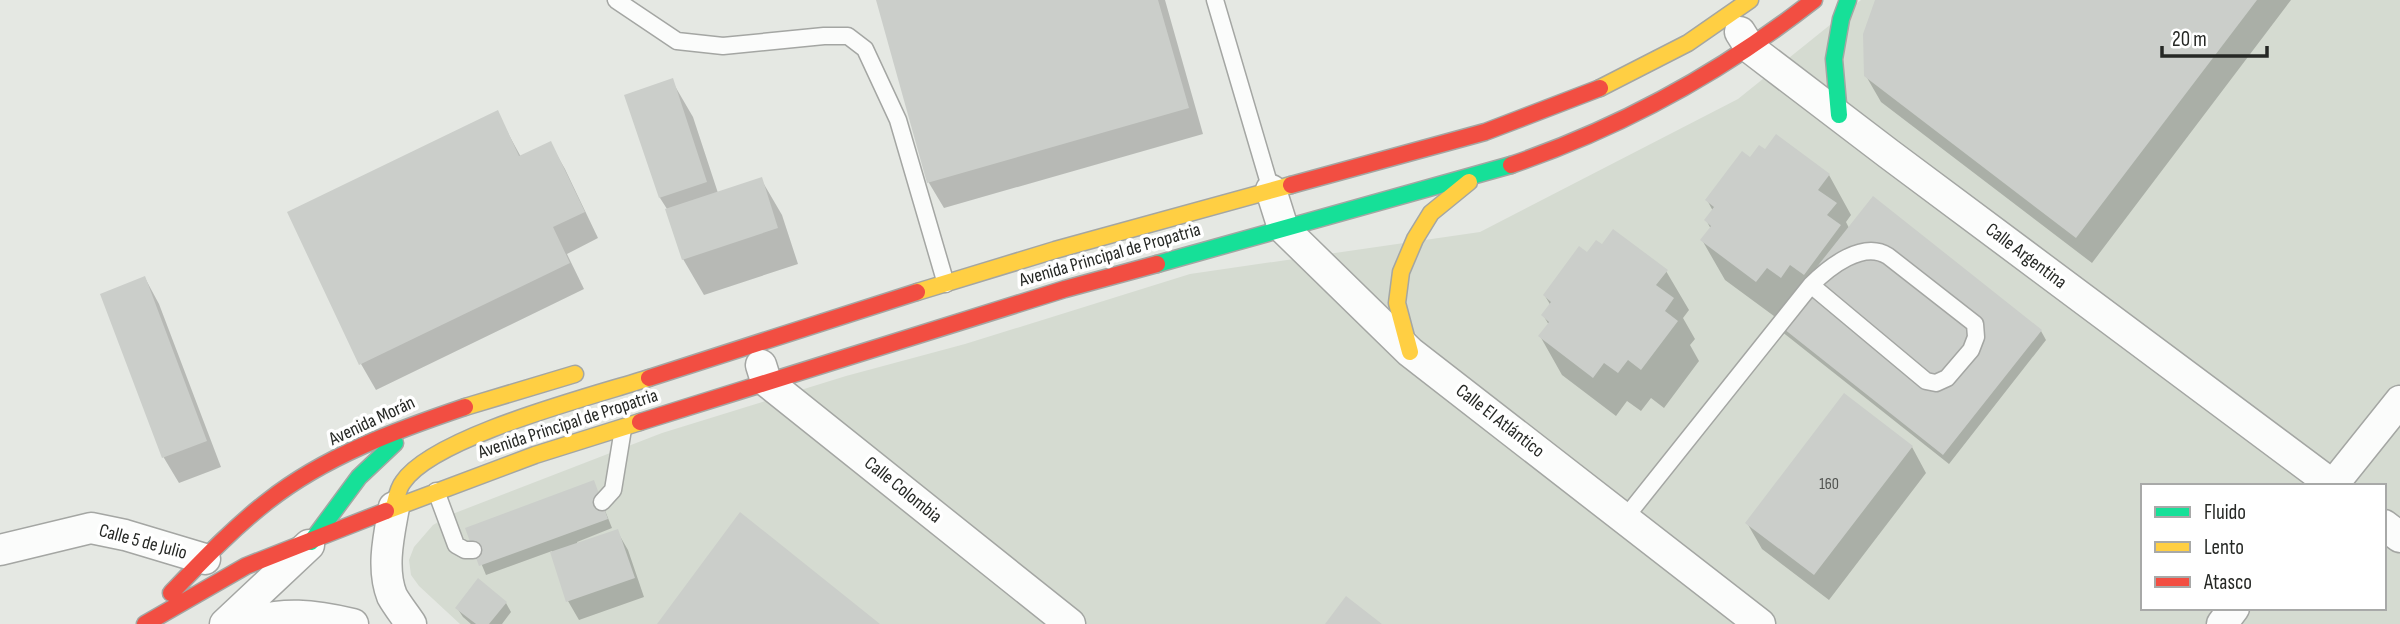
<svg xmlns="http://www.w3.org/2000/svg" width="2400" height="624" font-family="'Sofia Sans Condensed',sans-serif">
<style>
.built{fill:#d5dbd1;fill-rule:evenodd}
.shadow{fill:#0003}
.building{fill:#cbceca}
.lines{fill:none;stroke-linecap:round;stroke-linejoin:round}
.lane-casing{stroke:#a4a6a3;stroke-width:19}
.street-casing{stroke:#a4a6a3;stroke-width:33}
.fast-casing{stroke:#a4a6a3;stroke-width:19}
.slow-casing{stroke:#a4a6a3;stroke-width:19}
.jam-casing{stroke:#a4a6a3;stroke-width:19}
.lane{stroke:#fbfcfb;stroke-width:16}
.street{stroke:#fbfcfb;stroke-width:30}
.fast{stroke:#16e098;stroke-width:16}
.slow{stroke:#ffcf43;stroke-width:16}
.jam{stroke:#f24e42;stroke-width:16}
.labels{text-anchor:middle;dominant-baseline:central;stroke-width:7;stroke-linejoin:round;paint-order:stroke}
.number-label{font-size:16px;fill:#515350}
.street-label{font-size:19px;fill:#262825;stroke:#fff}
</style>
<rect width="100%" height="100%" fill="#e5e8e3"/>
<path class="built" d="M1861 0H2400V624H460L419 586 411 575 409 560 414 547 433 525 455 513 662 433 846 376 965 344 1190 274 1480 232 1738 99ZM2143 486H2384V608H2143Z"/>
<path class="shadow" d="M878 0H1165L1203 134 944 208 929 183Z
M1877 0H2291L2092 263 1881 102 1866 76Z
M672 81 693 117 718 193 761 179 782 215 798 264 704 295 683 259 667 209 660 198Z
M497 113 521 157 550 143 565 169 598 238 567 254 584 289 376 390 361 364Z
M1750 160 1829 175 1851 215 1846 222 1849 228 2041 331 2046 340 1949 464 1781 331 1778 319 1725 280 1702 240 1711 229 1706 220 1713 211 1707 200Z
M1587 255 1666 271 1689 310 1683 318 1695 339 1690 345 1699 361 1664 408 1651 398 1641 411 1627 401 1616 416 1562 375 1540 336 1549 325 1543 315 1551 306 1545 296Z
M145 278 159 304 221 467 179 483 164 458 102 295Z
M1912 447 1926 473 1829 600 1762 549 1747 523Z
M594 483 612 528 577 542 578 545 617 531 628 550 644 597 579 620 568 601 552 551 486 575 467 529Z
M506 603 511 612 502 624H471L463 617 457 608Z"/>
<path class="building" d="M876 0H1158L1189 108 927 183Z
M1875 0H2257L2076 238 1864 76 1863 34Z
M673 78 707 182 659 198 624 95Z
M498 110 519 156 551 141 585 212 553 227 570 263 359 365 287 212Z
M1776 134 1830 174 1818 190 1837 203 1827 215 1841 225 1804 275 1790 265 1781 278 1767 268 1756 282 1700 240 1711 226 1704 220 1714 207 1705 200 1742 151 1750 157 1759 145 1765 149Z
M762 177 778 228 682 260 665 209Z
M1873 196 2042 330 1943 455 1774 321Z
M1613 229 1668 270 1656 285 1674 298 1665 311 1678 321 1641 370 1628 360 1618 373 1604 363 1593 378 1538 336 1549 322 1541 315 1551 302 1543 295 1579 246 1587 252 1596 240 1602 244Z
M145 276 207 441 162 458 100 294Z
M1844 393 1913 446 1814 575 1745 523Z
M594 480 608 519 479 566 465 528Z
M740 512 880 624H657Z
M618 529 635 578 566 602 550 552Z
M478 578 507 602 489 624H476L455 608Z
M1346 596 1382 624H1325Z"/>
<g class="lines">
<defs>
<path id="lane" d="M616 0 677 41 723 46 824 36H848L865 49 898 120 946 284
M1215 0 1271 190
M436 491 456 545 465 550H473
M602 502 613 490 623 429
M1625 518 1811 285C1829 267 1863 240 1888 256L1975 324 1976 337 1971 350 1947 378 1936 383 1926 381 1811 285"/>
<path id="street" d="M1740 32 1750 48 1889 154 2334 486
M1271 190 1283 228 1410 352 1760 624
M761 365 766 381 1070 624
M2332 486 2400 401
M394 507C389 535 381 568 392 596 397 605 405 615 411 624
M2384 525 2400 537
M0 550 91 528 125 535 205 559
M225 624 309 545
M244 624C283 611 314 615 353 624
M2222 624 2234 608"/>
<path id="fast" d="M1839 115 1834 59 1841 19 1848 0
M1157 264 1511 165
M311 542 359 477 395 443"/>
<path id="slow" d="M1600 88 1688 43 1750 0
M917 292 1055 250 1291 185
M1410 352 1397 303 1401 272 1415 239 1431 213 1469 182
M465 407 575 374
M394 507C396 499 398 488 403 482 434 436 593 396 649 378
M386 511 535 455 640 422"/>
<path id="jam" d="M1511 165C1622 127 1722 72 1814 0
M1291 185 1485 132 1600 88
M649 378 917 292
M640 422 1065 289 1157 264
M171 593C202 561 233 528 268 501 325 456 397 430 465 407
M145 624 246 566 386 511"/>
</defs>
<use href="#lane" class="lane-casing"/>
<use href="#street" class="street-casing"/>
<use href="#fast" class="fast-casing"/>
<use href="#slow" class="slow-casing"/>
<use href="#jam" class="jam-casing"/>
<use href="#lane" class="lane"/>
<use href="#street" class="street"/>
<use href="#fast" class="fast"/>
<use href="#slow" class="slow"/>
<use href="#jam" class="jam"/>
</g>
<g class="labels">
<g class="number-label">
<text x="1829" y="484">160</text>
</g>
<g class="street-label">
<text transform="translate(1110 255) rotate(-16)">Avenida Principal de Propatria</text>
<text transform="translate(2026 256) rotate(37)">Calle Argentina</text>
<text transform="translate(372 421) rotate(-25)">Avenida Morán</text>
<text transform="translate(1500 421) rotate(38)">Calle El Atlántico</text>
<text transform="translate(568 424) rotate(-18)">Avenida Principal de Propatria</text>
<text transform="translate(903 490) rotate(39)">Calle Colombia</text>
<text transform="translate(143 542) rotate(15)">Calle 5 de Julio</text>
</g>
</g>
<rect x="2141" y="484" width="245" height="126" fill="#ffffff" stroke="#a8a9a8" stroke-width="2"/>
<rect x="2155" y="507" width="35" height="10" fill="#16e098" stroke="#a8a9a8" stroke-width="2"/>
<text x="2204" y="519" font-size="21" fill="#262825">Fluido</text>
<rect x="2155" y="542" width="35" height="10" fill="#ffcf43" stroke="#a8a9a8" stroke-width="2"/>
<text x="2204" y="554" font-size="21" fill="#262825">Lento</text>
<rect x="2155" y="577" width="35" height="10" fill="#f24e42" stroke="#a8a9a8" stroke-width="2"/>
<text x="2204" y="589" font-size="21" fill="#262825">Atasco</text>
<path d="M2162 46v10h105v-10" fill="none" stroke="#262825" stroke-width="3.5"/>
<text x="2172" y="46" font-size="21" fill="#262825" stroke="#ffffff" stroke-width="5" paint-order="stroke">20 m</text>
</svg>
